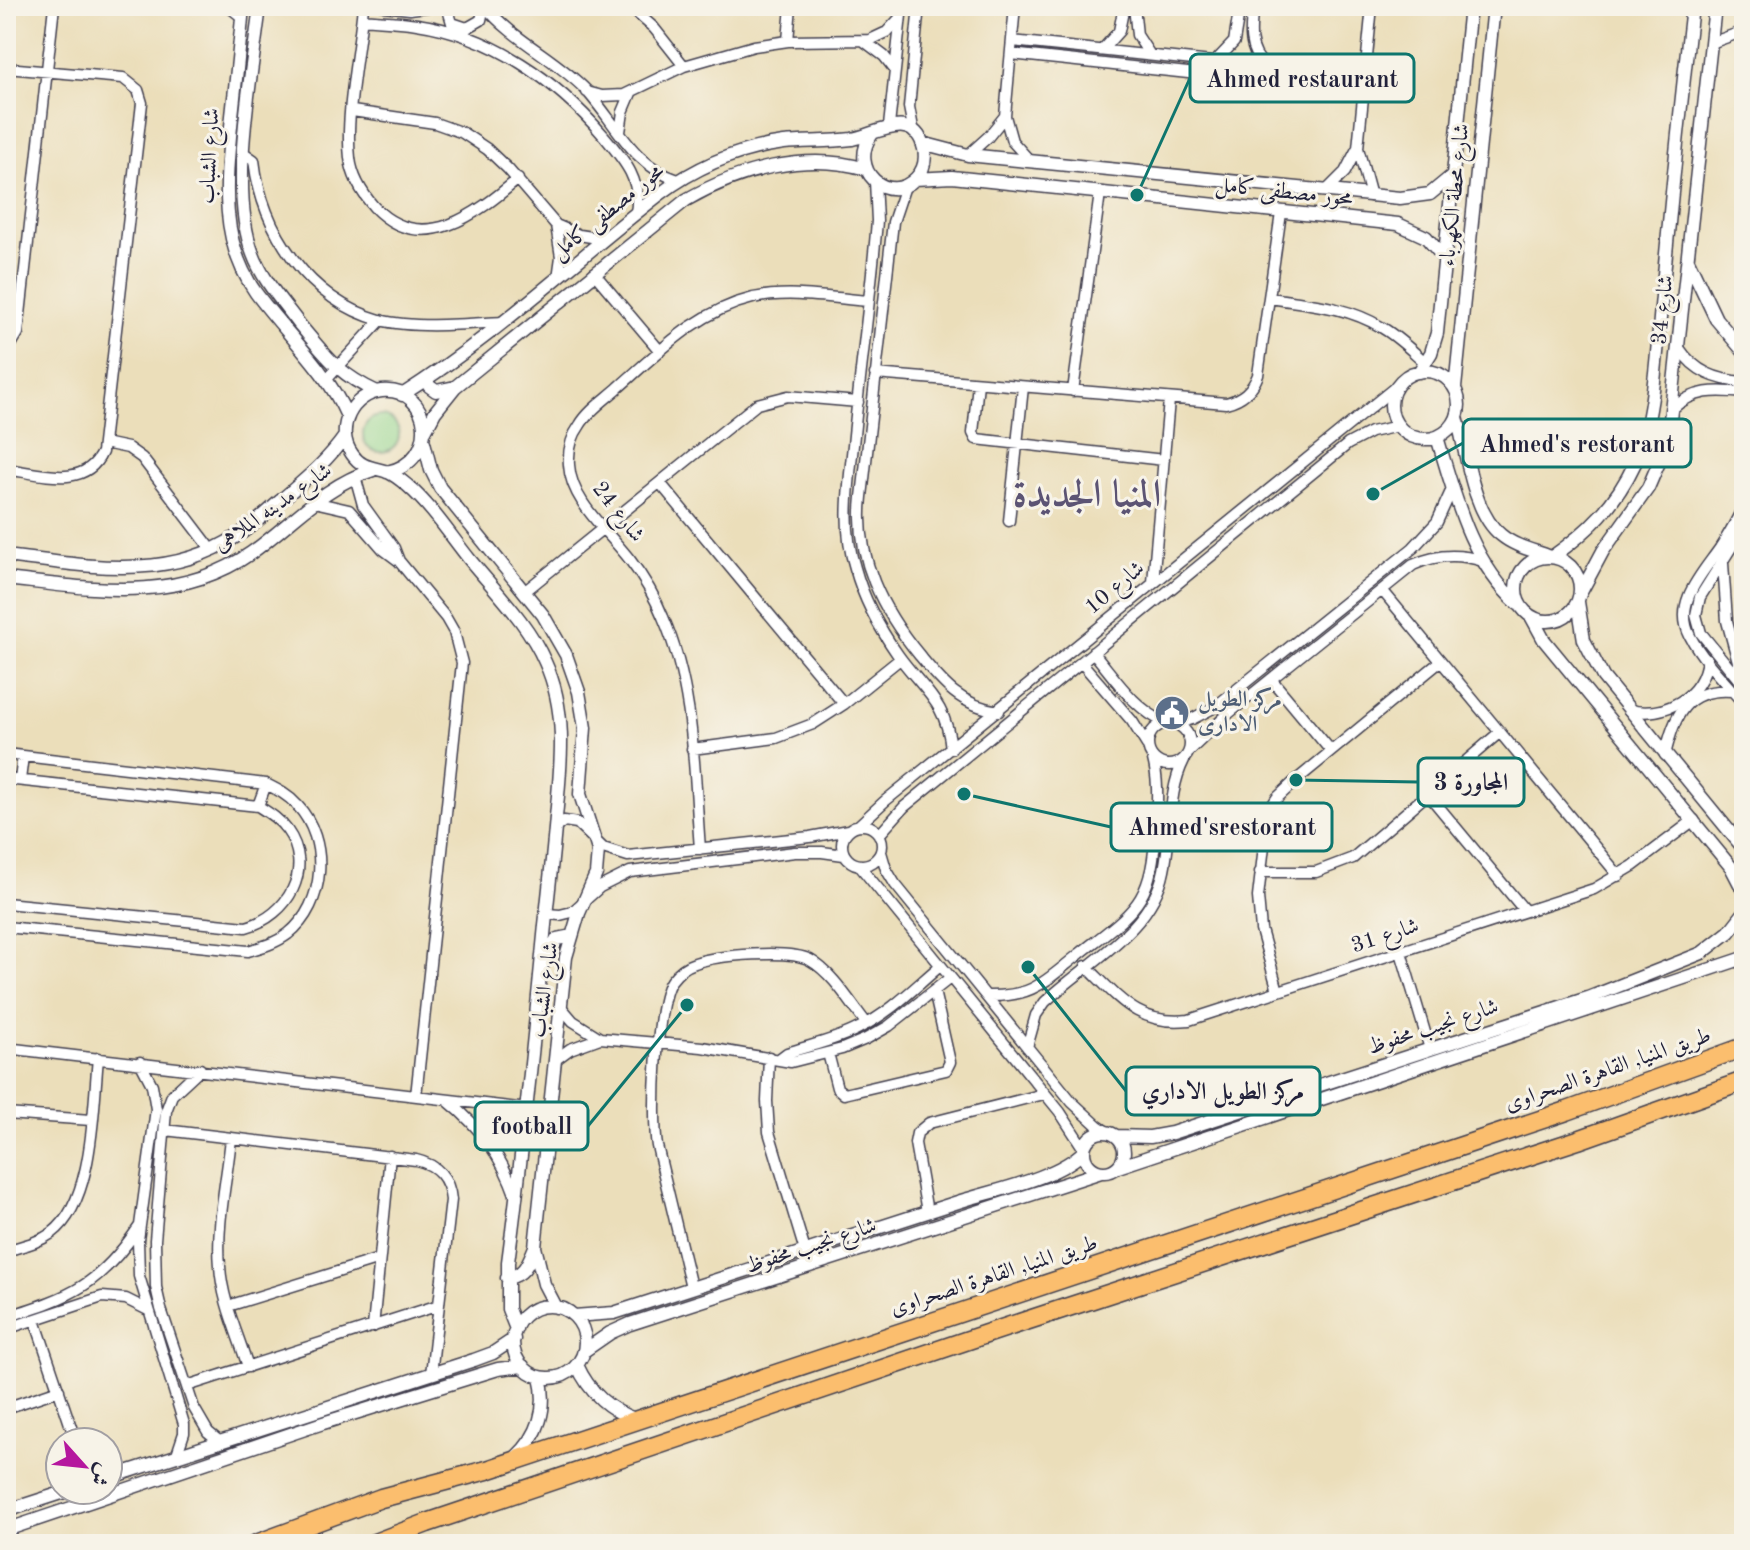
<svg xmlns="http://www.w3.org/2000/svg" width="1750" height="1550" font-family="'Old Standard TT',Amiri,serif">
<style>
.green{fill:#94d58c;stroke:#5b7c64;stroke-width:2}
.lines{fill:none;stroke-linecap:round;stroke-linejoin:round}
.minor-casing{stroke:#403e4e;stroke-width:13}
.tertiary-casing{stroke:#403e4e;stroke-width:15}
.trunk-casing{stroke:#403e4e;stroke-width:21}
.minor{stroke:#fff;stroke-width:10}
.tertiary{stroke:#fff;stroke-width:12}
.trunk{stroke:#fbbe6e;stroke-width:18}
.labels{text-anchor:middle;dominant-baseline:central;stroke-width:6;stroke-linejoin:round;paint-order:stroke}
.street-label{font-size:22px;fill:#22223b;stroke:#f7f3e8}
.service-label{font-size:22px;font-weight:bold;fill:#4e5e75;stroke:#f7f3e8;text-anchor:start}
.town-label{font-size:38px;font-weight:bold;fill:#5c5474;stroke:#f7f3e8}
.leader{fill:none;stroke:#0f766e;stroke-width:3}
.callout-dot{fill:#0f766e;stroke:#f7f3e8;stroke-width:3}
.callout{fill:#f7f3e8;stroke:#0f766e;stroke-width:3}
.callout-label{font-size:24px;text-anchor:middle;font-weight:bold;fill:#22223b}
</style>
<rect width="100%" height="100%" fill="#f7f3e8"/>
<filter id="ink" filterUnits="userSpaceOnUse"><feTurbulence type="fractalNoise" baseFrequency=".0125" numOctaves="2"/><feDisplacementMap in="SourceGraphic" scale="16" xChannelSelector="R" yChannelSelector="G"/><feConvolveMatrix kernelMatrix="1 2 1 2 8 2 1 2 1" color-interpolation-filters="sRGB"/></filter>
<filter id="wash" filterUnits="userSpaceOnUse"><feTurbulence type="fractalNoise" baseFrequency=".006" numOctaves="4" result="noise"/><feDisplacementMap in="SourceGraphic" scale="32" xChannelSelector="R" yChannelSelector="G"/><feGaussianBlur stdDeviation="1.8" result="paint"/><feColorMatrix in="noise" values="0 0 0 0 0 0 0 0 0 0 0 0 0 0 0 0 0 1.4 0 .05"/><feComposite in="paint" operator="in"/></filter>
<g filter="url(#wash)">
<rect width="100%" height="100%" fill="#ebdeba"/>
<path class="green" d="M363 434a18 18 0 1 1 36 0a18 18 0 1 1-36 0Z"/>
</g>
<g filter="url(#ink)">
<g class="lines">
<defs>
<path id="minor" d="M228 6 242 17
M363 6C359 51 345 115 350 158 352 177 362 193 374 207 422 257 477 214 518 179
M384 6 410 9 433 6
M447 6 452 23 467 28 481 20 484 6
M485 6C513 40 555 58 586 90 617 124 632 165 678 180
M629 6 654 28 684 66
M1015 6 1005 116 1012 141 1030 161
M1134 6 1137 35 1150 55
M1253 6C1250 29 1247 51 1266 67
M1740 6 1744 8
M362 19C380 21 399 21 417 24 492 35 556 80 604 136 624 160 642 180 636 212
M788 41 791 6
M864 41 884 56 895 70
M1012 41 1365 78
M1711 43 1744 31
M1102 50 1119 31 1124 6
M1011 54 1364 92
M1215 62 1234 42 1240 6
M6 68 123 78 138 90 142 103 102 452C85 490 39 473 6 469
M587 92 602 96 624 95 684 66 754 46 788 41 870 40 887 32 900 18
M352 111 435 123 463 133 487 149 508 169 556 225 561 257 558 278
M889 126 902 6
M620 132 623 112 631 93
M914 133 909 107 919 6
M244 153 254 160C262 230 308 300 380 320 414 329 468 324 503 322
M968 155 988 137 1005 116
M875 181 877 221C871 292 861 364 854 435 850 479 841 525 855 568 864 601 879 628 898 655 923 690 947 702 951 749
M905 186 893 222 862 497C855 558 882 610 920 656 943 684 961 706 999 711
M1326 191 1345 172 1357 149
M1371 196 1358 148 1372 6
M556 225 579 235 604 239
M594 273 660 351
M1270 298C1307 304 1347 306 1381 327 1397 336 1411 350 1426 363
M1679 348C1695 372 1716 380 1744 382
M6 353 18 333 54 6
M875 374 1226 403C1242 399 1252 391 1258 375L1281 213
M326 380 381 320
M978 383 973 433 976 439 1164 460
M1073 391 1100 193
M1672 409C1694 389 1716 390 1744 393
M104 443 128 448 142 458 212 550
M355 476 363 505 394 548 399 561
M660 483 844 704
M314 502 349 510 383 549 399 561 446 618 454 632 462 663 416 1096
M1744 505C1737 520 1729 534 1720 548 1702 574 1673 603 1690 636 1703 661 1726 683 1744 704
M1009 521 1023 387
M1744 527 1700 597 1696 615 1701 633 1744 686
M1723 563 1727 621 1743 680
M1153 582 1169 400
M1382 590 1619 876
M524 592 757 404 788 396 858 402
M1093 652C1115 678 1134 709 1166 723
M1081 662 1132 721 1147 745
M1271 679 1331 751
M1629 710C1665 718 1703 697 1707 659
M1148 744a21 21 0 1 1 42 0a21 21 0 1 1-42 0Z
M1176 724 1192 719 1215 707 1413 548 1437 522 1452 489
M692 749 776 738 813 724 844 704 900 659
M1189 751 1229 713 1413 565C1436 554 1458 553 1483 561
M6 754 266 784C278 790 288 795 297 805 330 840 326 904 288 934 276 943 262 947 248 951L6 927
M1665 755C1675 715 1685 687 1733 691
M6 779 258 806C269 813 279 819 287 830 315 869 288 916 246 927L6 903
M20 780 23 756
M1428 794 1525 911
M258 806 266 784
M842 845a20 20 0 1 1 40 0a20 20 0 1 1-40 0Z
M859 825 885 801 1398 385
M555 828 564 821 577 823 603 848 628 856 810 837 848 830
M879 835 904 807 1348 444 1371 432 1399 426
M700 849C694 772 695 690 663 617 655 597 643 577 630 560 609 532 571 502 569 465 568 451 572 436 580 425 589 410 606 399 619 387 660 351 698 311 753 298 791 290 830 298 868 301
M881 852 886 869 895 884 1072 1102 1098 1126 1107 1132
M859 865 1060 1112 1084 1149
M1260 872H1316L1353 858 1500 732
M547 914 560 915 572 912 600 887 630 872 795 852H822L844 855
M1401 952 1430 1049
M1086 966C1119 998 1139 1026 1189 1020L1594 889 1633 866 1694 820
M1278 991 1261 930 1258 897 1268 812 1277 798 1294 782 1441 661
M986 996C1033 997 1043 983 1078 955 1136 909 1152 905 1156 826 1157 803 1159 782 1153 759
M561 1007 573 1021 600 1038
M1027 1047 1036 1015 1045 1002C1087 962 1152 931 1164 870 1172 834 1167 793 1184 760
M6 1048 527 1109
M828 1053 837 1088 844 1094 946 1070 950 1062 934 991
M769 1057 767 1101 769 1132 805 1251
M779 1059 787 1053C811 1045 837 1040 859 1028 890 1013 914 988 940 966
M555 1060 570 1049 600 1038 702 1047 791 1062 842 1049 866 1039 889 1026 950 978
M140 1062 152 1085 156 1109 138 1240 139 1276 184 1424V1433L176 1457
M200 1069 172 1095 166 1111 155 1240 156 1287 161 1309 194 1408 208 1432 219 1441
M448 1101C481 1128 502 1156 516 1197
M6 1114 91 1120
M165 1130 416 1160C438 1165 449 1178 451 1200L431 1374
M231 1138C227 1180 216 1224 220 1266 222 1301 238 1334 248 1367
M927 1212 915 1143 917 1133 929 1123 1044 1094
M6 1251C22 1246 38 1243 52 1233 94 1202 93 1107 98 1058
M691 1287 657 1146C652 1118 656 1003 671 981 677 973 685 966 695 963 717 955 790 949 810 960 833 973 851 1004 867 1024
M228 1306 379 1259
M6 1317C72 1296 99 1286 139 1227
M35 1320 76 1442
M373 1327 390 1156
M6 1329 102 1297 126 1299 148 1310
M187 1386 439 1305
M6 1408 59 1390"/>
<path id="tertiary" d="M243 6C240 43 236 79 232 116 226 178 218 239 256 293 286 334 327 370 347 416
M260 6C252 75 228 190 253 254 263 281 283 302 300 325 327 357 338 374 377 392
M922 143 968 155 1400 198 1430 194 1453 175
M915 179 952 177 1398 224 1426 237 1445 259
M1688 260 1716 319 1744 352
M1391 405a34 34 0 1 1 68 0a34 34 0 1 1-68 0Z
M1419 372 1431 353 1437 333 1470 6
M427 379 429 386 436 391 455 387
M1455 388 1494 6
M402 395C494 337 574 261 660 194 696 167 738 149 784 143 806 141 829 142 852 139 875 135 915 108 924 149 926 159 924 170 916 178 888 207 847 169 872 134
M1457 417C1466 451 1473 514 1501 535 1514 546 1532 550 1548 556
M425 431 435 412 455 387 686 200C738 170 806 151 866 169
M1437 437C1455 496 1470 561 1518 604
M424 442 431 470 440 488 543 615 566 655 579 692 585 728 580 794 598 850 596 874 579 913 566 957 535 1247 544 1284 556 1307
M387 472C441 461 433 387 382 391 352 394 334 429 352 454 362 469 374 467 388 472 395 475 402 481 408 486 432 507 450 535 470 560 497 593 528 623 545 662 568 712 561 764 556 817 553 853 549 889 545 925 534 1038 523 1150 508 1262V1309L516 1329
M6 556C85 565 166 583 237 536 253 526 266 513 280 501 303 481 327 462 345 436
M1516 589a32 32 0 1 1 64 0a32 32 0 1 1-64 0Z
M1552 557C1589 531 1616 504 1635 463 1655 418 1657 345 1662 296 1671 199 1681 102 1692 6
M6 579C90 588 177 605 251 553 292 524 324 485 373 470
M1580 594 1603 551 1648 488 1660 460 1669 429 1715 6
M1578 602 1584 640 1603 677 1744 849
M1532 618 1544 640 1731 867 1744 892
M545 962 557 939 572 936
M1084 1152a20 20 0 1 1 40 0a20 20 0 1 1-40 0Z
M1117 1136 1150 1137 1172 1133 1588 998 1702 953 1729 932 1743 914
M1118 1167 1744 958
M507 1278C525 1275 528 1263 535 1247
M513 1342a36 36 0 1 1 72 0a36 36 0 1 1-72 0Z
M574 1316 614 1313C730 1275 846 1239 961 1201 996 1190 1058 1178 1084 1151
M584 1351 610 1333 630 1324 1101 1172
M577 1365C589 1392 608 1410 637 1420
M516 1457C539 1436 548 1408 540 1377
M108 1478 474 1360 493 1353 514 1339
M6 1511 71 1490
M6 1530 323 1423 498 1369 523 1366"/>
<path id="trunk" d="M256 1544 381 1498 487 1470 1567 1111 1744 1047
M372 1544 427 1523 986 1334 1578 1140 1744 1081"/>
</defs>
<use href="#minor" class="minor-casing"/>
<use href="#tertiary" class="tertiary-casing"/>
<use href="#trunk" class="trunk-casing"/>
<use href="#minor" class="minor"/>
<use href="#tertiary" class="tertiary"/>
<use href="#trunk" class="trunk"/>
</g>
</g>
<defs>
<symbol id="civic-disc" viewBox="-11 -11 22 22"><circle r="9.5" fill="#5c6f8a" stroke="#f7f3e8"/><path d="M-.6-6.5H3V-4.5H.6V-3L4-1V1h2V6H-6V1h2V-1L-.6-3ZM-1.2 2.5V6h2.4V2.5Z" fill="#fff"/></symbol>
</defs>
<g fill-rule="evenodd">
<use href="#civic-disc" x="1152" y="693" width="40" height="40"/>
</g>
<g class="labels">
<g class="street-label">
<text transform="translate(210 156) rotate(-87)">شارع الشباب</text>
<text transform="translate(1284 192) rotate(6)">محور مصطفى كامل</text>
<text transform="translate(1455 195) rotate(-84)">شارع محطة الكهرباء</text>
<text transform="translate(608 212) rotate(-39)">محور مصطفى كامل</text>
<text transform="translate(1663 310) rotate(-84)">شارع 34</text>
<text transform="translate(273 508) rotate(-35)">شارع مدينه الملاهى</text>
<text transform="translate(618 512) rotate(52)">شارع 24</text>
<text transform="translate(1115 588) rotate(-40)">شارع 10</text>
<text transform="translate(1385 936) rotate(-18)">شارع 31</text>
<text transform="translate(545 990) rotate(-82)">شارع الشباب</text>
<text transform="translate(1433 1027) rotate(-18)">شارع نجيب محفوظ</text>
<text transform="translate(1608 1070) rotate(-19)">طريق المنيا, القاهرة الصحراوى</text>
<text transform="translate(811 1246) rotate(-18)">شارع نجيب محفوظ</text>
<text transform="translate(994 1276) rotate(-18)">طريق المنيا, القاهرة الصحراوى</text>
</g>
<g class="service-label">
<text x="1198" y="700">مركز الطويل<tspan x="1198" dy="25">الادارى</tspan></text>
</g>
<g class="town-label">
<text x="1087" y="496">المنيا الجديدة</text>
</g>
</g>
<path class="leader" d="M1137 195L1190 78M1373 494L1463 443M1296 780L1418 782M964 794L1111 827M1028 967L1126 1091M687 1005L588 1126"/>
<g class="callout-dot">
<circle cx="1137" cy="195" r="8"/>
<circle cx="1373" cy="494" r="8"/>
<circle cx="1296" cy="780" r="8"/>
<circle cx="964" cy="794" r="8"/>
<circle cx="1028" cy="967" r="8"/>
<circle cx="687" cy="1005" r="8"/>
</g>
<g class="callout">
<rect x="1190" y="54" width="224" height="48" rx="8"/>
<rect x="1463" y="419" width="228" height="48" rx="8"/>
<rect x="1418" y="758" width="106" height="48" rx="8"/>
<rect x="1111" y="803" width="221" height="48" rx="8"/>
<rect x="1126" y="1067" width="194" height="48" rx="8"/>
<rect x="475" y="1102" width="113" height="48" rx="8"/>
</g>
<g class="callout-label">
<text x="1302" y="87">Ahmed restaurant</text>
<text x="1577" y="452">Ahmed's restorant</text>
<text x="1471" y="790">المجاورة 3</text>
<text x="1222" y="835">Ahmed'srestorant</text>
<text x="1223" y="1099">مركز الطويل الاداري</text>
<text x="532" y="1134">football</text>
</g>
<rect width="1750" height="1550" fill="none" stroke="#f7f3e8" stroke-width="32"/>
<g transform="translate(84 1466) rotate(117)"><circle r="38" fill="#f7f3e8" stroke="#a29fa3" stroke-width="2"/>
<path d="M0-6L14 30L0 20L-14 30Z" fill="#b5179e"/>
<text y="-12" font-size="22" font-weight="bold" text-anchor="middle" fill="#22223b">ش</text>
</g>
</svg>
